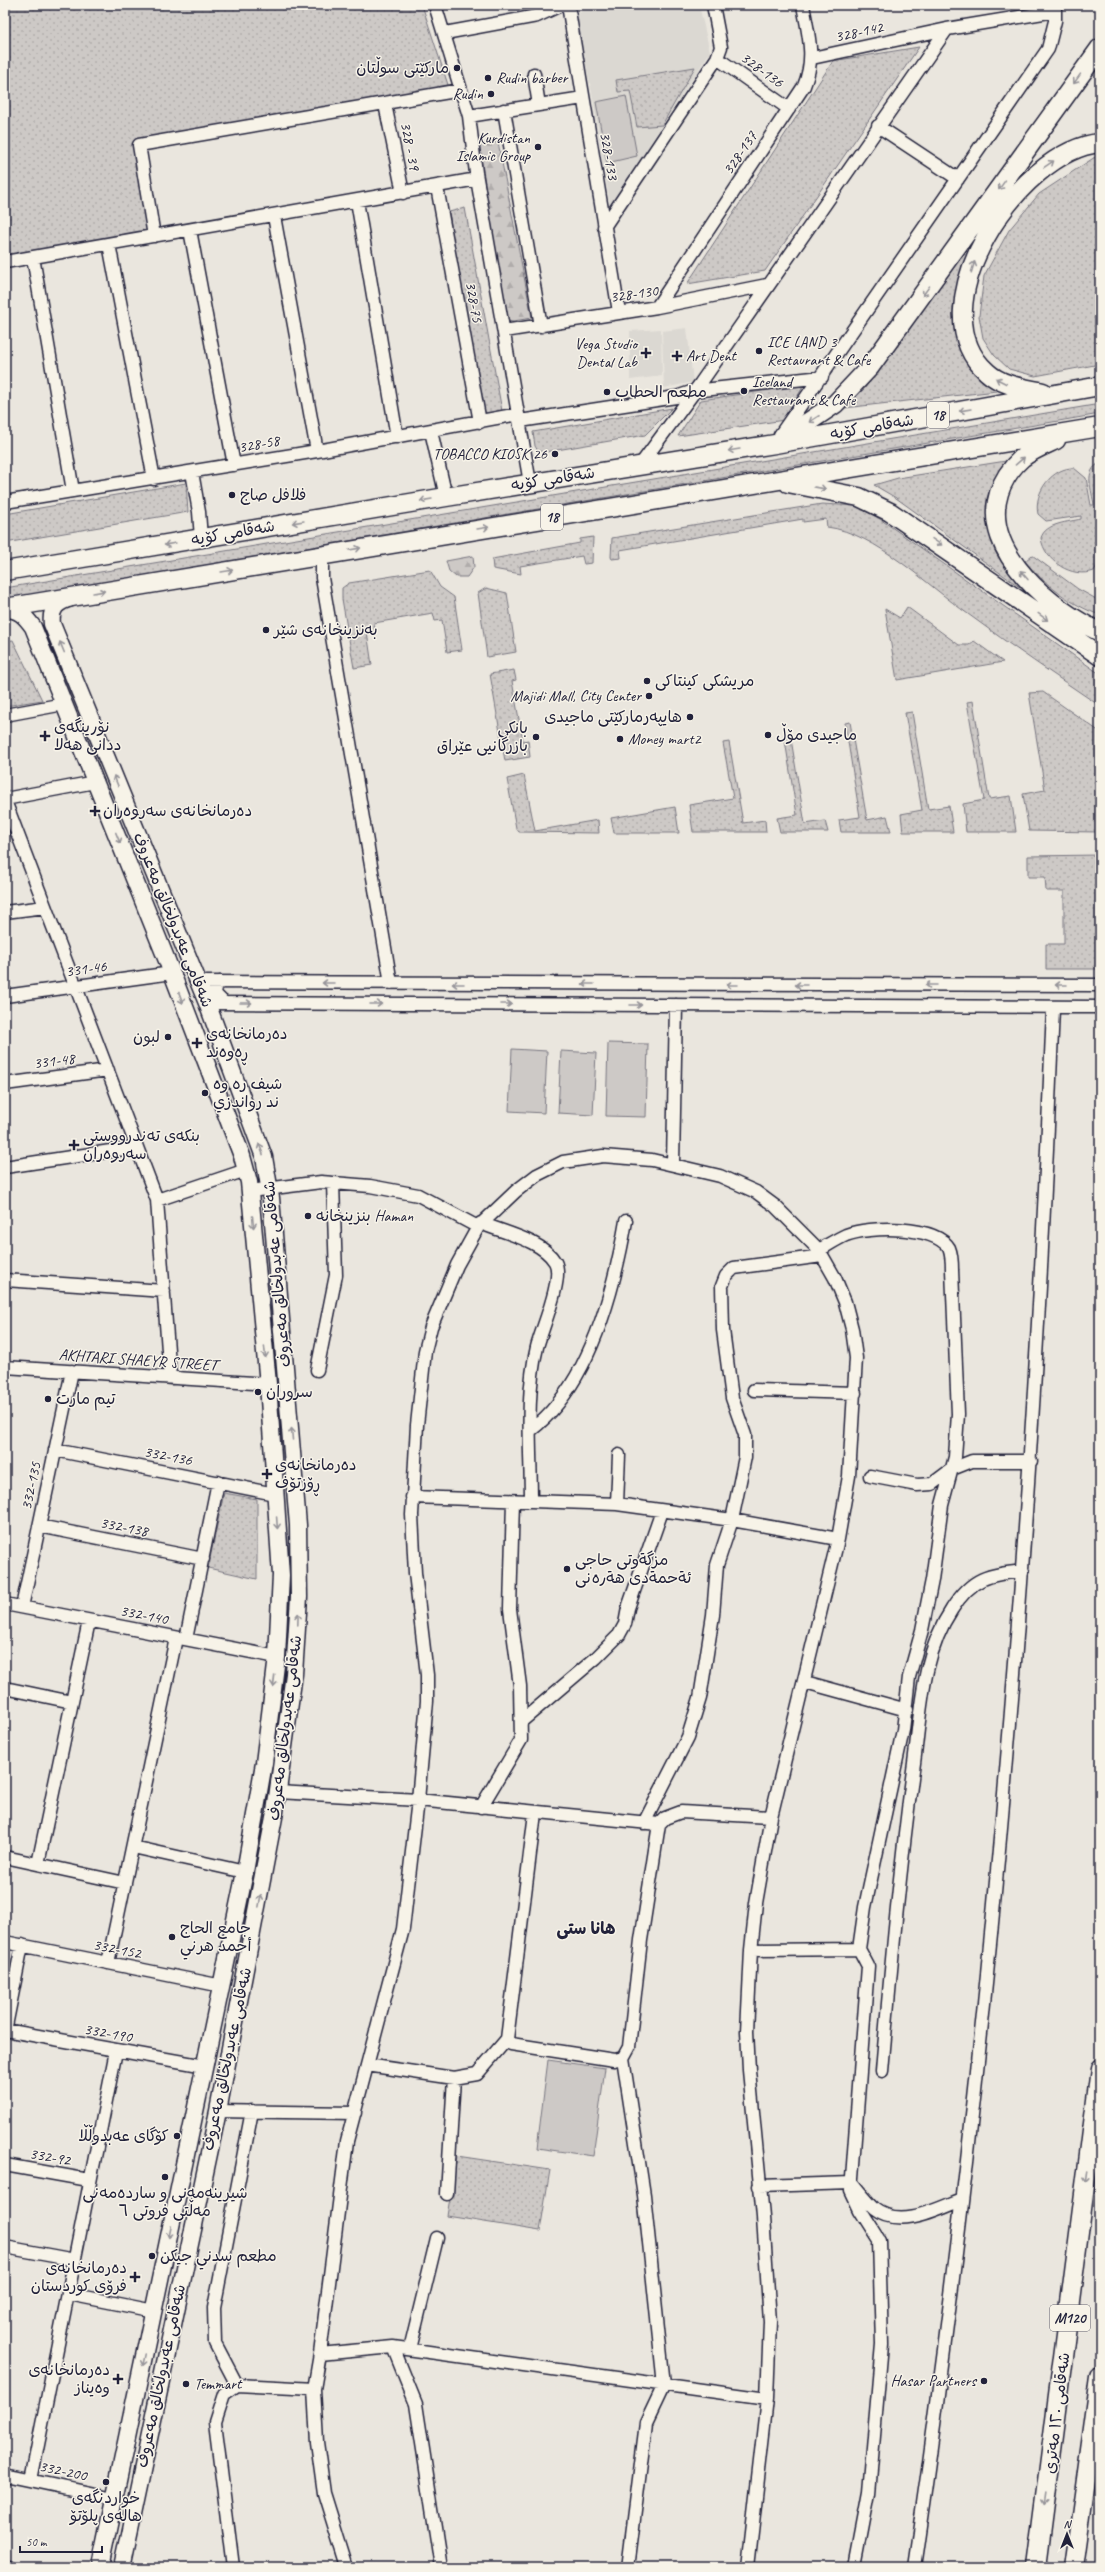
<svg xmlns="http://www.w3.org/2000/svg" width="1105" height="2572" font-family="Caveat,'Playpen Sans Arabic',sans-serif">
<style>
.built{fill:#dbd8d2}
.green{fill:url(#green-dots);stroke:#787680}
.forest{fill:url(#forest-firs);stroke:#787680}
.pitch{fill:#cdc9c6;stroke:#787680}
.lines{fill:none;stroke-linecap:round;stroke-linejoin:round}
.minor-casing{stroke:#22223b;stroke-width:15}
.major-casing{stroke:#22223b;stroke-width:19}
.highway-casing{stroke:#22223b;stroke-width:21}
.minor{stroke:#f7f3e8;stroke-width:12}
.major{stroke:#f7f3e8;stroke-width:16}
.highway{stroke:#f7f3e8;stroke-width:18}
.oneway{stroke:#97959a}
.poi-dot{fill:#22223b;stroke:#f7f3e8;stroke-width:1.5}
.labels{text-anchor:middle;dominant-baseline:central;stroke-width:3;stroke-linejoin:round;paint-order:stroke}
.shield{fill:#f7f3e8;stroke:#62616f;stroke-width:1}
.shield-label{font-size:15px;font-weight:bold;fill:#22223b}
.street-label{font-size:16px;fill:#22223b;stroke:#f7f3e8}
.poi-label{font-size:16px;fill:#22223b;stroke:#f7f3e8;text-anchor:start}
.neighbourhood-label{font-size:17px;font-weight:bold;fill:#22223b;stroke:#f7f3e8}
</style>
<defs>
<pattern id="green-dots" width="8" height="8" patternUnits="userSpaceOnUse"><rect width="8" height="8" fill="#cdc9c6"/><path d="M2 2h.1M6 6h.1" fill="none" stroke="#b0acab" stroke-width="1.8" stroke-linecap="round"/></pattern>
<pattern id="forest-firs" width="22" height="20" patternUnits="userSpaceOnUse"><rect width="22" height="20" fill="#cdc9c6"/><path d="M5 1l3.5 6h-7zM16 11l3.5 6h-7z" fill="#b0acab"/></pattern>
</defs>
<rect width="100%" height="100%" fill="#eae6de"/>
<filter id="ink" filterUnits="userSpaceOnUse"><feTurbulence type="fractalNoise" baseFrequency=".025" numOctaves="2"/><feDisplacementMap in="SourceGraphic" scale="8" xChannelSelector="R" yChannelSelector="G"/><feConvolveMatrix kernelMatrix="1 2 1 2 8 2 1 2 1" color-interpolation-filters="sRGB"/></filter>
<g filter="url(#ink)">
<path class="built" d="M588 5H699L710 52 610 205 592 93 575 17Z
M687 328 693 382 664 388 662 331Z
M661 329 662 376 630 380V331Z"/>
<path class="green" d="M5 5H422L451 94 136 148 149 234 5 258Z
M919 47 765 271 687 284 833 61Z
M695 67 662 125 637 127 630 91 618 92 616 80Z
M1095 157H1100V364L1035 376 1009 369 994 355 983 338 979 316 984 276 1009 230 1039 194Z
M465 208 502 411 480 414 449 212Z
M989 211C980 233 954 289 953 309 951 341 977 369 997 391L844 408 865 388 899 341Z
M804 385 784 420 678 436 701 400Z
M1100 404V414L5 599V588Z
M672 408 645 435 545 452 538 451 535 446 533 432Z
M1006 461C1000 471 993 480 990 491 985 508 988 540 997 555 1004 567 1015 575 1021 588L896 498 874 485 898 478Z
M1100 463V538L1099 530H1095L1099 562 1094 571C1072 579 1044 561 1041 538 1045 523 1069 522 1081 519V516L1046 521 1038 514C1033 492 1053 467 1074 468L1086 478 1091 505H1094C1092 490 1083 471 1100 463Z
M186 483 188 512 5 543V514Z
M822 504 857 506 880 519 1100 674V706C1056 676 1011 646 968 614 928 586 876 533 827 527L826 519 803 522V519L620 550 621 558 612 559 611 557 612 538Z
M593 537 592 563 584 564 582 556 520 566 521 574 493 569 492 559 580 543V539Z
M1032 555 1078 589 1100 601V615C1071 605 1044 584 1025 561Z
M430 570 440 587 454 597 462 650 447 652 442 620 435 621 433 613 374 623 375 631 367 632 372 665 354 668 342 599V588L349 583Z
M486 588 507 593 516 652 487 657 478 593Z
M907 607 959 645H969L974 641 1003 662 897 680 885 609 900 618Z
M13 640 42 700 5 706V641Z
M514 670 516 680 512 681 523 741 528 740 530 757 505 761 490 674Z
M1043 692 1100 732V832L1029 831 1023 794 1045 790 1029 693Z
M973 701 989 799 1011 796 1016 832H966L963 804 984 800 967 702Z
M912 712 928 809 949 806 953 832H903L901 814 922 810 905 713Z
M850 722 867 820 887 816 891 832H841L839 820 860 817 845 723Z
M790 733 805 824 825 821 828 832H780L777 818 797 815 784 734Z
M729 742 743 823 765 820 766 832H693L689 805 733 798 723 743Z
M524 775 535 831 598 820 599 833 519 832 516 828 507 779Z
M675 807 679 833H614L611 818Z
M1100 855V969H1046V944H1064V891H1046L1045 877H1028V856Z
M224 1493 257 1499V1579L208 1568Z
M457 2156 550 2170 540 2231 447 2216Z"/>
<path class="forest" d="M498 142 532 318 507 322 479 145Z
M473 556 474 567 467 577H456L449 571 446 561Z"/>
<path class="pitch" d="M626 96 637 156 607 163 596 102Z
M608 1043 648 1044 646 1117 606 1116Z
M512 1049 547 1051 544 1113 509 1111Z
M561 1051 596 1053 593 1115 558 1113Z
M548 2060 605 2068 593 2156 537 2148Z"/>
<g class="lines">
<defs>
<path id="minor" d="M435 5 469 116 476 173 530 483
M568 5 619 312
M445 33 537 16 561 5
M717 58 789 109
M812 58 947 29 1055 11
M534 74 539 105
M385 104 403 193
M504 110 541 326
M469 116 583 98
M878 126 958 179
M437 187 480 422
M357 201 397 437
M274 216 317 451
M604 227 717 58 721 47 713 5
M190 230 234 465
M154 236 139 145 461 90
M109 244 154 479
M33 257 73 491
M5 262 477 179
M657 307 804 86C816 57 808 34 803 5
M504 331 657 307 767 285
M520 421 676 397 694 391 822 377
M431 431 446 497
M780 435 1048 49 1055 21V5
M641 464 700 384 947 29
M192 472 199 512 201 538
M5 502 317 451 518 414
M322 555V578L391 983
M5 715 64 704
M5 799 95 782
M5 801 157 1200 170 1378
M5 912 45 907
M198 982 1100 985
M220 982 216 987 215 994 224 1003
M5 996 172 973
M207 1003 1100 1007
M5 1084 108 1070
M673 1164 676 1005
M5 1167 137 1147
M250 1191 321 1182 370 1186 418 1195 478 1227
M157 1200 246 1170
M481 1223C504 1233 542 1240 555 1262 564 1278 542 1328 537 1347 525 1396 531 1451 531 1501
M819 1250C828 1245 837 1239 846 1235 869 1226 935 1225 949 1248 952 1255 952 1263 952 1270L958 1414 955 1457 942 1505 932 1580 922 1630 909 1677 903 1730 865 1907 859 1949
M5 1280 164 1291
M5 1367 268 1384
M317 1370 336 1275 333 1183
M754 1390 855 1393
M531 1430C590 1385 614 1291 626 1221
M55 1450 275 1494
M870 1476 917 1485 932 1484 952 1469 972 1461H1031
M412 1497 617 1504 732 1520 838 1539
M617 1504 619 1455
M39 1526 203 1559
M5 1604 277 1657
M22 1607 72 1371
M186 1639 218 1482
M805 1682 907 1710
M5 1688 72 1702
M523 1720 596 1658 619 1635 625 1624 628 1608 662 1511
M278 1792 418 1800 659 1824 665 1818 681 1812 771 1817
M481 1807 521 1740 520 1686 510 1609 513 1501
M535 1813 507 2039 511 2044 614 2060 623 2058 629 2047 641 1940 659 1824
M644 1823 688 1737 700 1698 713 1615 717 1565 732 1520 745 1457V1435L732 1398 723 1330 722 1286 726 1276 734 1268 822 1256
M133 1847 245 1872
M5 1857 125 1883
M38 1864 89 1621
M5 1942 222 1986
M751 1950 859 1949 868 1966 851 2191 860 2210 879 2240 882 2344 869 2493 855 2567
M108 1963 176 1638
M5 2030 205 2066
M5 2031 22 1945
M623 2058 644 2195 664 2385 646 2423 628 2567
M367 2065 454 2078 477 2074 507 2039
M882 2071C891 1968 900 1865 914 1763 921 1711 922 1654 952 1609 972 1577 988 1575 1023 1571
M218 2111 355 2113
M5 2165 89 2180
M759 2186 852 2183C859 2191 867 2202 875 2209 900 2229 937 2209 962 2199
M447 2194 454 2078
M5 2247 75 2260
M69 2294 154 2311
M393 2347 416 2404 441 2567
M410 2349 437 2238
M320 2354 393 2347 767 2399
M237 2385 215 2343 214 2308 252 2111
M5 2475 114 2498
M31 2480 116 2051
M5 2566 8 2567
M233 2567 215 2422 224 2394 237 2385 314 2389
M347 2567 324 2493 317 2442 314 2389 320 2354 347 2141 403 1929 418 1800 427 1701V1675L415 1573 412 1515 417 1425 425 1351 431 1327 457 1265 478 1227 516 1191 537 1175 563 1162 603 1156 652 1160 720 1176 756 1192 775 1206 819 1250 835 1278 845 1302 852 1329 856 1358 849 1476 838 1539 771 1817 756 1903 751 1950 747 2031 749 2070 763 2217 770 2322 767 2399 748 2567
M914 2567C990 2050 1033 1529 1053 1008"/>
<path id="major" d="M71 598C57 602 50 608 52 624L207 1003 264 1157 271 1198 298 1525 299 1597 294 1674 275 1812 218 2111 122 2567
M5 609C19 609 25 616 33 627L172 973 242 1156 249 1182 268 1384 281 1575 277 1657 264 1763 245 1872 100 2567"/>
<path id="highway" d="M1043 392C1024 388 1002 386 987 372 915 309 1019 150 1100 143
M783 439 835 404 870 367 1100 48
M1056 440C1045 445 1032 450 1022 458 1011 468 1003 480 999 493 980 552 1053 611 1100 632
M788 483 859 497 890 512 1100 656
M5 571 446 497 775 444 1100 386
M5 608 1100 427
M1036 2567 1100 2069
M1074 2567 1100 2377"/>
</defs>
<use href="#minor" class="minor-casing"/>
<use href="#major" class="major-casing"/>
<use href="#highway" class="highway-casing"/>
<use href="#minor" class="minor"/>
<use href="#major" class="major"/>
<use href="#highway" class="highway"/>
</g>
<defs><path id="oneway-shaft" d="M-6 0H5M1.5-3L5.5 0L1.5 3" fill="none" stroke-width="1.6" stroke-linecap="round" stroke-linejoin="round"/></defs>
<g class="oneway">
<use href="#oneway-shaft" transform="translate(1077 79) rotate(125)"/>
<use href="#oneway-shaft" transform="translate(1049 164) rotate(-34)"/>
<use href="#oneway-shaft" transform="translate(1002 185) rotate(125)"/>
<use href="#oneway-shaft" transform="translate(973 267) rotate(-73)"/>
<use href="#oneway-shaft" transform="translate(926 291) rotate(126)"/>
<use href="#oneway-shaft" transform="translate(1001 381) rotate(-153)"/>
<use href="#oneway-shaft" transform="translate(965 410) rotate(170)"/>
<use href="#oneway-shaft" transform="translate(814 419) rotate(147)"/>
<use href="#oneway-shaft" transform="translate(734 450) rotate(171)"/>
<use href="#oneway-shaft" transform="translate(1020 461) rotate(-41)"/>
<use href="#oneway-shaft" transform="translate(820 488) rotate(10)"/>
<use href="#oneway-shaft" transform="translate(426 500) rotate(170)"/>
<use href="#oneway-shaft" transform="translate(298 522) rotate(170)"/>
<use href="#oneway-shaft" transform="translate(483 528) rotate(-9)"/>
<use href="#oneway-shaft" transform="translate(937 542) rotate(34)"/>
<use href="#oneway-shaft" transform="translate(170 544) rotate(170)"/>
<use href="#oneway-shaft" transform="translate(355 549) rotate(-10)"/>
<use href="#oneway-shaft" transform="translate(227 571) rotate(-9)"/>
<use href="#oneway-shaft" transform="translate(1024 575) rotate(-131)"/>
<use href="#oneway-shaft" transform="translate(99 592) rotate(-10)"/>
<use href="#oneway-shaft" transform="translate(1043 617) rotate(36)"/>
<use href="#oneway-shaft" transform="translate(62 647) rotate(-112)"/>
<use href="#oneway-shaft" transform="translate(116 781) rotate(-112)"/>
<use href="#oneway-shaft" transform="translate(118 838) rotate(68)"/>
<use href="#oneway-shaft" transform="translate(328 983) rotate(-180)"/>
<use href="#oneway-shaft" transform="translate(458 984) rotate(-180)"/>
<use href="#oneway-shaft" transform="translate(588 984) rotate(-180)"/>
<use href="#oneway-shaft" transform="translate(732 985) rotate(180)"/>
<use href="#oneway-shaft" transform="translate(801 985) rotate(-180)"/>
<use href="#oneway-shaft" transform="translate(931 985) rotate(-180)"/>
<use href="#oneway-shaft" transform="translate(1061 985) rotate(-180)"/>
<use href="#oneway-shaft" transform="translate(181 998) rotate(69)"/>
<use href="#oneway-shaft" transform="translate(246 1003)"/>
<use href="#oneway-shaft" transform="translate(376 1004)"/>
<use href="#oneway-shaft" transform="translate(506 1004)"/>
<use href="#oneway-shaft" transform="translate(636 1005)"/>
<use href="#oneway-shaft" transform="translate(261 1149) rotate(-111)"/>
<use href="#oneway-shaft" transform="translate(253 1222) rotate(85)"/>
<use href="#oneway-shaft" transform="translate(265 1352) rotate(84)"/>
<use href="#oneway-shaft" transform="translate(292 1434) rotate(-95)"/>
<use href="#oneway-shaft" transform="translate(277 1523) rotate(86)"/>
<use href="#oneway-shaft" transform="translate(298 1619) rotate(-88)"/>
<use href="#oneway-shaft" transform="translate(274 1681) rotate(97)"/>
<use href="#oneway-shaft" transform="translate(260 1901) rotate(-79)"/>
<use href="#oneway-shaft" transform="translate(1087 2177) rotate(97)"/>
<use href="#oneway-shaft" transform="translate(170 2232) rotate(102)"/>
<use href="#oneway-shaft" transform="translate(144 2360) rotate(102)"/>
<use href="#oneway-shaft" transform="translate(1045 2500) rotate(98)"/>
</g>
</g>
<g class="poi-dot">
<circle cx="457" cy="68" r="4"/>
<circle cx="488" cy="78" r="4"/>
<circle cx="491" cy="94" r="4"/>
<circle cx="538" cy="147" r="4"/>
<circle cx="759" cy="351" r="4"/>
<path d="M644 347h4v4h4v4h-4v4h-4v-4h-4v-4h4z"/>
<path d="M675 350h4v4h4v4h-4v4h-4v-4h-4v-4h4z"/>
<circle cx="744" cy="391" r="4"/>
<circle cx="607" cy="392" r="4"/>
<circle cx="555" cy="454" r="4"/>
<circle cx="232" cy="495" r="4"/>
<circle cx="266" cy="630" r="4"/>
<circle cx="647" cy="681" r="4"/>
<circle cx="649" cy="696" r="4"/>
<circle cx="690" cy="717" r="4"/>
<circle cx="768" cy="735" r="4"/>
<path d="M43 730h4v4h4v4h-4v4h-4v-4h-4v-4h4z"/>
<circle cx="536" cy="737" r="4"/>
<circle cx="620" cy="739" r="4"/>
<path d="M93 805h4v4h4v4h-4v4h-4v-4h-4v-4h4z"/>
<circle cx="168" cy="1037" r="4"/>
<path d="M195 1037h4v4h4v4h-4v4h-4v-4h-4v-4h4z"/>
<circle cx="205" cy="1093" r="4"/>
<path d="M72 1139h4v4h4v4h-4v4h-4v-4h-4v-4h4z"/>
<circle cx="308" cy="1216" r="4"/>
<circle cx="258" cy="1392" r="4"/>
<circle cx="48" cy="1399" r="4"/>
<path d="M265 1468h4v4h4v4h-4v4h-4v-4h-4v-4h4z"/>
<circle cx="567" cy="1569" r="4"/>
<circle cx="172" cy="1937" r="4"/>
<circle cx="177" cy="2136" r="4"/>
<circle cx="165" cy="2177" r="4"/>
<circle cx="152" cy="2256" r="4"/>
<path d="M133 2271h4v4h4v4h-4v4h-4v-4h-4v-4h4z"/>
<path d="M116 2373h4v4h4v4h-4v4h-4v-4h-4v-4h4z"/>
<circle cx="984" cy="2381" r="4"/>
<circle cx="186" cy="2384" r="4"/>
<circle cx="106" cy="2482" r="4"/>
</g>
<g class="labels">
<g class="shield">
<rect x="927" y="402" width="22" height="26" rx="3"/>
<rect x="541" y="504" width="22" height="26" rx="3"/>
<rect x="1050" y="2305" width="40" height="26" rx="3"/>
</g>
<g class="shield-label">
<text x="938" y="415">18</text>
<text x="552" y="517">18</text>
<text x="1070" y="2318">M120</text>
</g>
<g class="street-label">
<text transform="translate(859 32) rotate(-12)">328-142</text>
<text transform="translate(762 70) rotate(36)">328-136</text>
<text transform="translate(410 146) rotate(79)">328 - 39</text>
<text transform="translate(740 153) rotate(-56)">328-137</text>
<text transform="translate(609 156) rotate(80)">328-133</text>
<text transform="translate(634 294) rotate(-8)">328-130</text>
<text transform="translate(474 302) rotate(80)">328-75</text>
<text transform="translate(872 427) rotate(-10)">شەقامی کۆیە</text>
<text transform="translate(259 444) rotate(-10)">328-58</text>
<text transform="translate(553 479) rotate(-9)">شەقامی کۆیە</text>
<text transform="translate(233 533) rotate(-10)">شەقامی کۆیە</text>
<text transform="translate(173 920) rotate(68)">شەقامی عەبدولخالق مەعروف</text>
<text transform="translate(86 969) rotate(-8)">331-46</text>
<text transform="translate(54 1061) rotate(-7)">331-48</text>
<text transform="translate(277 1274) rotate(-95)">شەقامی عەبدولخالق مەعروف</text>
<text transform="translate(138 1360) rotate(4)">AKHTARI SHAEYR STREET</text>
<text transform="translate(168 1456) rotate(11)">332-136</text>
<text transform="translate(31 1486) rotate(-78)">332-135</text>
<text transform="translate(124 1527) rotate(11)">332-138</text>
<text transform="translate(144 1615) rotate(11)">332-140</text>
<text transform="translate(285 1728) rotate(-83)">شەقامی عەبدولخالق مەعروف</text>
<text transform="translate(117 1949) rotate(11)">332-152</text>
<text transform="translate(108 2033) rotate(10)">332-190</text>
<text transform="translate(227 2059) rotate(-78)">شەقامی عەبدولخالق مەعروف</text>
<text transform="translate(50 2157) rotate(10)">332-92</text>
<text transform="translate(161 2376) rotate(-78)">شەقامی عەبدولخالق مەعروف</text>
<text transform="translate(1057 2413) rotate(-83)">شەقامی ١٢٠ مەتری</text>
<text transform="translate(63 2471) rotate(12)">332-200</text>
</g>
<g class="poi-label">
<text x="449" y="68" text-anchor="end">مارکێتی سوڵتان</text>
<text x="496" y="78">Rudin barber</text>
<text x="483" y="94" text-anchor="end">Rudin</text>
<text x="530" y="138" text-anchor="end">Kurdistan<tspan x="530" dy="18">Islamic Group</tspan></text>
<text x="767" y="342">ICE LAND 3<tspan x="767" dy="18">Restaurant &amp; Cafe</tspan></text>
<text x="637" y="344" text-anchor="end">Vega Studio<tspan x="637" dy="18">Dental Lab</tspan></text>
<text x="686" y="356">Art Dent</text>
<text x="752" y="382">Iceland<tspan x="752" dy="18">Restaurant &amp; Cafe</tspan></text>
<text x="615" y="392">مطعم الحطاب</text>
<text x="547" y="454" text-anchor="end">TOBACCO KIOSK 26</text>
<text x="240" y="495">فلافل صاج</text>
<text x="274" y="630">بەنزینخانەی شێر</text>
<text x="655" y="681">مریشکی کینتاکی</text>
<text x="641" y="696" text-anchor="end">Majidi Mall, City Center</text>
<text x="682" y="717" text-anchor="end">هایپەرمارکێتی ماجیدی</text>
<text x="54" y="727">نۆرینگەی<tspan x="54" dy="18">ددانی هەلا</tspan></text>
<text x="528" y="728" text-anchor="end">بانکی<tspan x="528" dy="18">بازرگانیی عێراق</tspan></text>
<text x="776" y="735">ماجیدی مۆڵ</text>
<text x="628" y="739">Money mart2</text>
<text x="103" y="811">دەرمانخانەی سەروەران</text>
<text x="206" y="1034">دەرمانخانەی<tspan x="206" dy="18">ڕەوەند</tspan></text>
<text x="160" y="1037" text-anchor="end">لبون</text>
<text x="213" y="1084">شيف ره وه<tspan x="213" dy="18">ند رواندزي</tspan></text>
<text x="83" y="1136">بنکەی تەندرووستی<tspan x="83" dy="18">سەروەران</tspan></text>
<text x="316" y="1216">بنزینخانە Haman</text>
<text x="266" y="1392">سروران</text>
<text x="56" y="1399">تيم مارت</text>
<text x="275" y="1465">دەرمانخانەی<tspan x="275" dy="18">ڕۆزتۆف</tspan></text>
<text x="575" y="1560">مزگةوتی حاجی<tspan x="575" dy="18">ئةحمةدی هةرەنی</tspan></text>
<text x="180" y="1928">جامع الحاج<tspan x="180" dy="18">أحمد هرني</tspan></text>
<text x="169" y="2136" text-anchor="end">کۆگای عەبدوڵڵا</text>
<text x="165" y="2193" text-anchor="middle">شیرینەمەنی و ساردەمەنی<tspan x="165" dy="18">مەڵتی فروتی ٦</tspan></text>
<text x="160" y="2256">مطعم سدني جيكن</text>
<text x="127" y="2268" text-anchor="end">دەرمانخانەی<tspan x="127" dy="18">فرۆی کوردستان</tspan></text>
<text x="110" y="2370" text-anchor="end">دەرمانخانەی<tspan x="110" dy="18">وەیناز</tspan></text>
<text x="976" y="2381" text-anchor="end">Hasar Partners</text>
<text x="194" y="2384">Temmart</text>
<text x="106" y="2498" text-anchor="middle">خواردنگەی<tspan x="106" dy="18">هالەی پلۆتۆ</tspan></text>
</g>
<g class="neighbourhood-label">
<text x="586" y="1928">هانا ستى</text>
</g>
</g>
<rect width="1105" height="2572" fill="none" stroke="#f7f3e8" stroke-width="20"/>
<rect x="10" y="10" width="1085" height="2552" fill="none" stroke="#22223b" stroke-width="1.5" filter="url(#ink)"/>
<g transform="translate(1067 2534)" stroke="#f7f3e8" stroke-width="3" paint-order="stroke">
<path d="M0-3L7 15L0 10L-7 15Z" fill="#22223b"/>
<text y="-6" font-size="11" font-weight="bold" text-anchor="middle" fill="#22223b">N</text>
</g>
<path d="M20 2546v6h82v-6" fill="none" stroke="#22223b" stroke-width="2"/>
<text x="26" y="2546" font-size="12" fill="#22223b" stroke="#f7f3e8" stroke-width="3" paint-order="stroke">50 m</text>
</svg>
